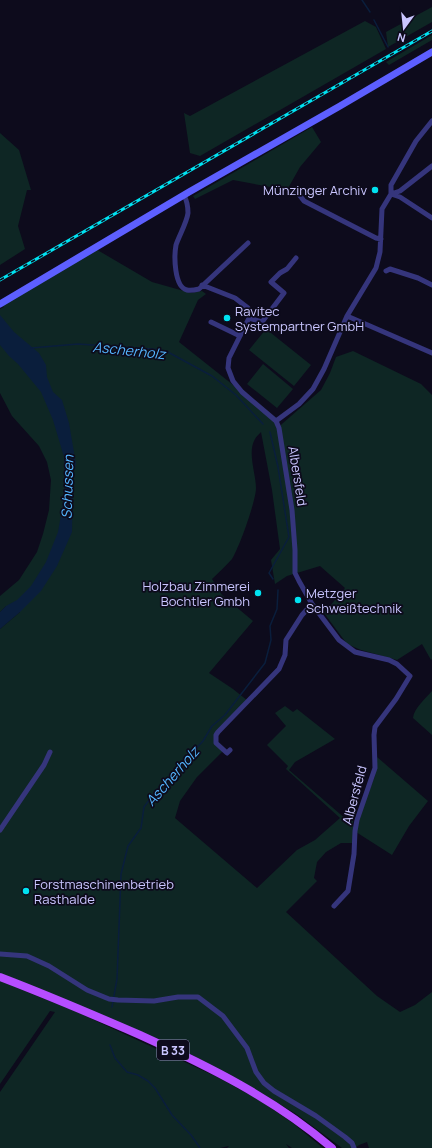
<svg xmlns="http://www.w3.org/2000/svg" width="432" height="1148" font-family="Manrope,sans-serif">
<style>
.green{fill:#0e2624}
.water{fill:#0a1e3c}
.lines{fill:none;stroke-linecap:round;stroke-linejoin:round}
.stream{stroke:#0a1e3c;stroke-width:1.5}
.street{stroke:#35357c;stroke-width:5}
.secondary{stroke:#5d5fff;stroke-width:7}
.primary{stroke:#b64dff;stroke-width:8}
.rail-casing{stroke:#00e2f1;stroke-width:3}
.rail{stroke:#0d0b1c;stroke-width:1.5;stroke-dasharray:4.5;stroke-linecap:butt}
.poi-dot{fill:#00e2f1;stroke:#0d0b1c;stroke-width:1.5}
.labels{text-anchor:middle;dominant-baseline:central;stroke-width:3.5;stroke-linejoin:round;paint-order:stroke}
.shield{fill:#0d0b1c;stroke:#918ebb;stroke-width:1}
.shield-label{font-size:12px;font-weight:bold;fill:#cac6ff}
.poi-label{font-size:13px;fill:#cac6ff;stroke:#0d0b1c;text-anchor:start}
.street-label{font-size:13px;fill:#cac6ff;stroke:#0d0b1c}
.water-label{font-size:14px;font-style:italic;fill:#54b6ff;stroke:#0d0b1c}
</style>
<rect width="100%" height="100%" fill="#0d0b1c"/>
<path class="green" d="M432 7V22L388 47 386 32Z
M365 21 376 27 386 49 200 156 190 153 184 113 190 116Z
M432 35V40L389 65 386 62Z
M312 127 321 142 300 167 287 190 233 180 195 199 193 196Z
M0 133 19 150 31 190H27L18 226 25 249 0 265Z
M94 248 152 282 191 293 202 291 206 294 198 300 179 342 242 392 279 427 283 423 321 390 330 373 336 357 353 351 421 384 432 395V659L431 660 422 644 397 660 361 650 347 644 324 613 345 588 320 566 287 576 275 584 271 560 280 549 272 490 261 432C259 434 256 437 255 439 247 452 256 474 256 488 256 501 239 548 232 559 226 566 219 572 212 579L222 595 253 621 209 673 233 689 248 701 218 732 215 740 224 750 197 777 180 801 175 818 257 888 297 850 315 840 340 818 286 769 288 766 267 745 286 726 275 713 285 706 293 712 297 709 335 739 295 762 289 770 347 820 353 821 354 843H341L326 852 317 862 314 878 317 881 286 912 377 996 400 1012 415 1005 432 992V1148H369L367 1142 359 1145 355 1148H342L296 1114 231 1075 166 1042 0 973V629L20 612 6 606 0 612V596L19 580 37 552 43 534 49 510 51 480 47 462 39 446 12 416 0 393V309L4 307 0 305Z
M266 329 311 365 294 386 249 350Z
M263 364 293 389 277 408 247 384Z
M432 691V735L413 718C414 708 426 698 432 691Z
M377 757 428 801 409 826 392 855 356 832 358 819 375 776Z
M0 981 79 1013 217 1077 259 1100 294 1124 323 1148H292L286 1144 289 1148H227L229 1146 220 1148H0V1092L55 1012 50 1011 0 1084Z"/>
<path class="water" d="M0 315 14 332 39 353 46 365 47 377 53 392 62 400 69 423 76 464 73 473 72 532 57 566 41 591 20 612 0 629V612L6 606 17 600 31 586 46 562 58 532 65 492 64 457 53 420 41 392 18 364 9 356 0 345Z"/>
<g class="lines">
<path class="stream" d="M362 0 370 12
M374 20 388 47
M31 348 78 344 152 349 166 351 212 376 236 395 263 424
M270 432 278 467 289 537 269 573 273 579
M112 1007 117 979 121 874 128 846 141 828 144 807 156 791 203 741 212 726 225 715 265 663 271 640 270 626 277 609 278 590
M110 1045 115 1058 127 1072 138 1075 148 1081 155 1088 172 1115 191 1135 200 1148"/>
<path class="street" d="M297 192 304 201 376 238 381 239
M391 194 400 191 432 166
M391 194 400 197 432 218
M184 195C187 201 188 207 188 213 187 222 179 236 176 245 174 256 174 287 187 290 191 291 195 290 199 289L248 243
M386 271 390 269 418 278 432 285
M202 285 235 298 248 308 249 318 229 358 228 368 233 381 242 392 276 421 279 428 292 510 295 550V573L299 581 312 604 339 640 355 652 389 660 397 664 410 676 396 699 375 727 374 735 375 768 357 820 355 831 354 854 348 891 334 906
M347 316 432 353
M249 318 262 322 284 293 271 282 280 273 287 269 296 258
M211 322 240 336
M276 421 299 404 313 389 324 369 347 316 376 268 380 252 382 209 391 194V185L416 141 432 121
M230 750 227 753 216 743V735L218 732 279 669 285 655 286 640 302 615 312 604
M0 830 44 765 50 752
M0 954 27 956 49 966 87 990 109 999 118 1000 154 1001 178 997H198L223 1016 247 1048 256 1072 264 1083 274 1091 316 1116 345 1137 352 1143 354 1148"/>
<path class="secondary" d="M0 304 189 192 340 106 432 52"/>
<path class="primary" d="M0 977C47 995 94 1015 140 1035 208 1066 275 1099 332 1148"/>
<defs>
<path id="rail" d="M0 280 432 31"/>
</defs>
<use href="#rail" class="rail-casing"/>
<use href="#rail" class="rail"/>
</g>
<g class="poi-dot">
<circle cx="375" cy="190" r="4"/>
<circle cx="227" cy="318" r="4"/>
<circle cx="258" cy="593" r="4"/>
<circle cx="298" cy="600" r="4"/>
<circle cx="26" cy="891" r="4"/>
</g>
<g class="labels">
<rect class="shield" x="157" y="1040" width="32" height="20" rx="3"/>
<g class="shield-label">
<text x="173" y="1050">B 33</text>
</g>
<g class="poi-label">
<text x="367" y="190" text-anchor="end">Münzinger Archiv</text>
<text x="235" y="311">Ravitec<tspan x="235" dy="15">Systempartner GmbH</tspan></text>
<text x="250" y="586" text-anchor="end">Holzbau Zimmerei<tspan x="250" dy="15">Bochtler Gmbh</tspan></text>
<text x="306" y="593">Metzger<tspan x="306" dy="15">Schweißtechnik</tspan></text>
<text x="34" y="884">Forstmaschinenbetrieb<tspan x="34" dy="15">Rasthalde</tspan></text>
</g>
<g class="street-label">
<text transform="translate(298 476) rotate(81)">Albersfeld</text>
<text transform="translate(354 795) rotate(-75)">Albersfeld</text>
</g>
<g class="water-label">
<text transform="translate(129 350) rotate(6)">Ascherholz</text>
<text transform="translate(67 487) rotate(-88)">Schussen</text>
<text transform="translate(172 776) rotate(-49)">Ascherholz</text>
</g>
</g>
<g transform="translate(404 28) rotate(195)" stroke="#0d0b1c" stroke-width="3" paint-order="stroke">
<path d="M0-3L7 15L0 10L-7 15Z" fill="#cac6ff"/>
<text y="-6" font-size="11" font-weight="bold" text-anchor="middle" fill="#cac6ff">N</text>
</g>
</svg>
